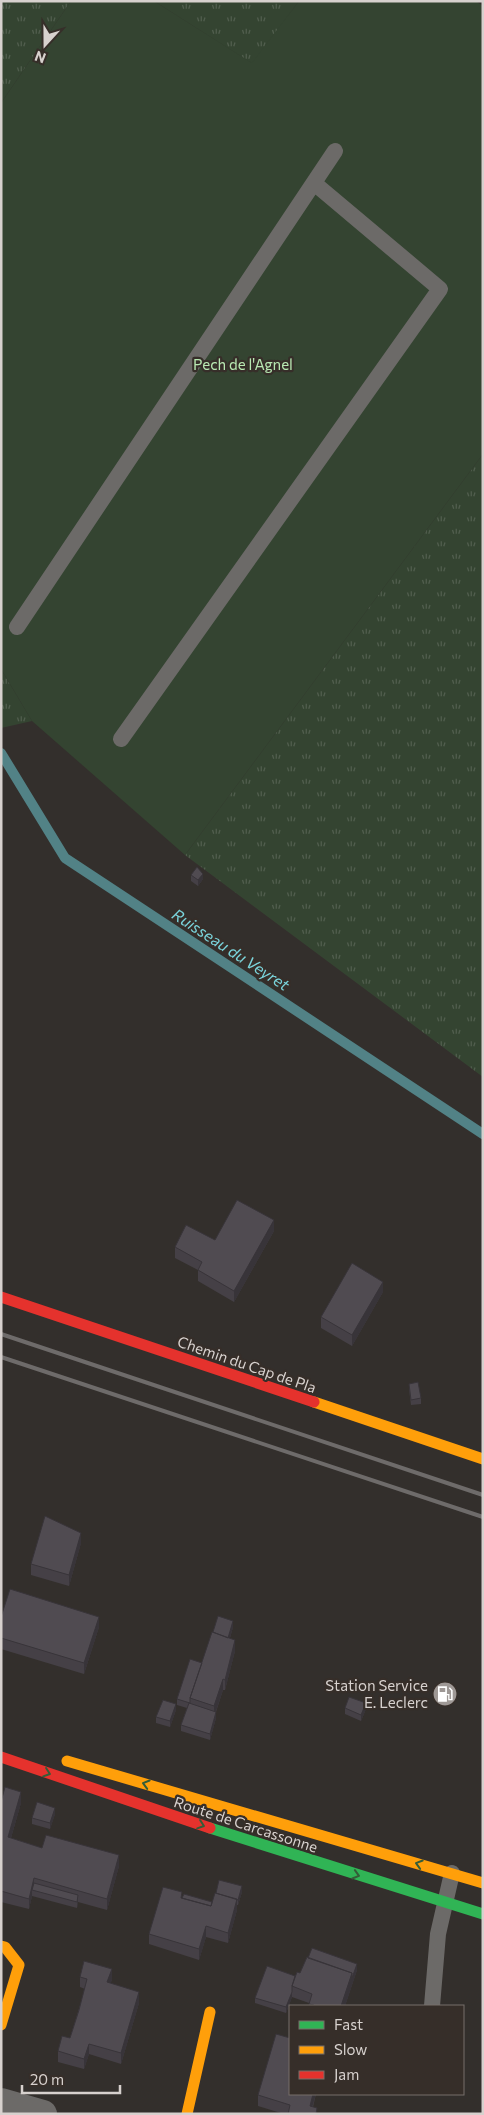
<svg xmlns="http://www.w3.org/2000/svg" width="484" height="2115" font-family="Commissioner,sans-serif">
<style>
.grass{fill:url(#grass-tufts)}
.garden{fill:#344431}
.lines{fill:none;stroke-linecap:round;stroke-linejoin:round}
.stream{stroke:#528286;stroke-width:10}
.lane{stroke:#6c6a68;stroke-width:16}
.street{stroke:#6c6a68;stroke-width:28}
.fast{stroke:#30b455;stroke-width:11}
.slow{stroke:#ff9f0a;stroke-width:11}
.jam{stroke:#e5322d;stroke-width:11}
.rail{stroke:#6e6b6a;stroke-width:4}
.wall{fill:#454046}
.shaded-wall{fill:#383439}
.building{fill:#504b51;stroke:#383439}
.oneway{stroke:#345d38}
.labels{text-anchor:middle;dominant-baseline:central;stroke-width:4.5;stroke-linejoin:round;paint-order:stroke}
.park-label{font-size:15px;fill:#b8e8b2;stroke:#362e29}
.street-label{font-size:15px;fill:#d7d1ce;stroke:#362e29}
.poi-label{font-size:15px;fill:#d7d1ce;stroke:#362e29;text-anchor:end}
.water-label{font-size:16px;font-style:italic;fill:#7ad4dc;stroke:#362e29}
</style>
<defs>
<pattern id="grass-tufts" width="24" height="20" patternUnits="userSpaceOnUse" patternTransform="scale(1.25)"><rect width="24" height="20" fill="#344431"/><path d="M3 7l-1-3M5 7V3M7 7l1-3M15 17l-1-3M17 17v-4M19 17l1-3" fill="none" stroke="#515e4e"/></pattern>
</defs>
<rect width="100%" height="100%" fill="#332f2c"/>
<path class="grass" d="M1 1H71L1 103Z
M154 1H299L253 64Z
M483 454V1077L185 855Z
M1 669 32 721 1 728Z"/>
<path class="garden" d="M71 1H154L252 63 299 1H476L483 6V454L185 855 32 721 1 669V103Z"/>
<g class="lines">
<path class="stream" d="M1 753 65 858 483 1134"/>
<path class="lane" d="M17 627 335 151
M121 739 440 289 314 183
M432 2006 438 1934 452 1873"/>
<path class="street" d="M1 2102 43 2114"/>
<path class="fast" d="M210 1828 483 1914"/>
<path class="slow" d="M314 1402 483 1459
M67 1761 483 1883
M1 1946 5 1947 19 1965 1 2025
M187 2114 210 2012"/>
<path class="jam" d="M1 1297 314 1402
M1 1757 210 1828"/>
<path class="rail" d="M1 1334 483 1495
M1 1357 483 1517"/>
</g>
<path class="wall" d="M191 875 203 879 198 886 191 881Z
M274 1231 234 1302 198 1281V1270L175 1258V1247Z
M383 1292 352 1346 321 1328V1317Z
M409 1384 421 1398V1404L411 1405 409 1389Z
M81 1543 69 1586 31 1575V1564Z
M1 1617 99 1627 84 1674 1 1649Z
M233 1627 230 1638 235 1651 225 1690H223L216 1712V1718L210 1740 181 1731V1725L187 1708 177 1705V1699L202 1663 213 1632Z
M345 1708 366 1709 361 1721 345 1714Z
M176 1710 170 1727 156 1723V1717Z
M1 1802 21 1803 11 1838 42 1848 119 1866 107 1910 78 1902 77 1908 32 1896 29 1909 1 1902Z
M55 1814 50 1829 32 1824V1818Z
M242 1892 238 1905H237V1910L228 1943 206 1937 199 1960 149 1944V1934L182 1898 212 1902Z
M357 1970 345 2006H309V2003L292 1997 286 2013 255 2003V1998L300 1973Z
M80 1977 112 1980 110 1983 139 2003 121 2064 89 2054 84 2069 58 2062V2051L70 2038 85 1989 80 1987Z
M290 2094H316L313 2107 317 2114H284L258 2106V2095Z"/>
<path class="shaded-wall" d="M203 874V879L198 886V880Z
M274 1220V1231L234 1302V1291Z
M383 1282V1292L352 1346V1335Z
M81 1533V1543L69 1586V1575Z
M99 1617V1627L84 1674V1663Z
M233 1621V1627L227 1648V1642Z
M235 1640V1651L225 1690V1680Z
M223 1679V1690L214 1717V1706Z
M366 1703V1709L361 1721V1715Z
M176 1704V1710L170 1727V1721Z
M216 1712V1718L210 1740V1734Z
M21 1792V1803L8 1848V1837Z
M55 1808V1814L50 1829V1823Z
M119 1855V1866L107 1910V1899Z
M34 1878V1889L32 1890V1896L29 1909V1899Z
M242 1886V1892L238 1905V1900Z
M78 1895V1901L77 1908V1902Z
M237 1899V1910L228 1943V1933Z
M206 1926V1937L199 1960V1949Z
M357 1964V1970L345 2006H341L352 1973Z
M112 1969V1980L107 1993V1982Z
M139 1992V2003L121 2064V2053Z
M292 1992V1997L286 2013V2007Z
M89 2044V2054L84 2069V2059Z
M313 2094H316L310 2114V2106Z"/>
<path class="building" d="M197 867 203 874 198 880 191 875Z
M237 1200 274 1220 234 1291 198 1270 202 1262 175 1247 186 1225 215 1240Z
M352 1263 383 1282 352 1335 321 1317Z
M418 1382 421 1398 411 1400 409 1384Z
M45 1516 81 1533 69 1575 31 1564Z
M10 1589 99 1617 84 1663 1 1638V1617Z
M218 1616 233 1621 228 1638 213 1632Z
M212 1632 235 1640 225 1680 223 1679 214 1706 190 1698Z
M190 1659 202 1663 190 1698V1703L177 1699Z
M349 1697 366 1703 361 1715 345 1708Z
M163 1700 176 1704 170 1721 156 1717Z
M189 1703 216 1712 210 1734 181 1725Z
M5 1787 21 1792 8 1837 42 1848 46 1835 119 1855 107 1899 34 1878 29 1899 1 1891V1802Z
M37 1802 55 1808 50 1823 32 1818Z
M219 1880 242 1886 238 1900 216 1893Z
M34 1883 78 1895 77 1902 32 1890Z
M163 1887 182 1892 181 1898 211 1906 215 1893 237 1899 228 1933 206 1926 199 1949 149 1934Z
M184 1894 212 1902 211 1906 182 1898Z
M312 1948 357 1964 352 1978V1973L308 1958Z
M307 1957 352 1973 341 2006H314V2005L309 2004 312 1994 292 1986 297 1972 300 1973Z
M84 1961 112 1969 107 1982 139 1992 121 2053 89 2044 84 2059 58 2051 62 2036 70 2038 79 2010 87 1979 80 1977Z
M267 1966 295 1976 292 1986V1992L286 2007 255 1998Z
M276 2034 290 2038V2094H313L310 2106 317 2108 316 2114H288L290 2105 258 2095Z"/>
<defs><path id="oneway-chevron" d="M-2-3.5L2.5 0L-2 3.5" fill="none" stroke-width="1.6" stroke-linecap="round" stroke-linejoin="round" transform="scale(1.25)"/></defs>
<g class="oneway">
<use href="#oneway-chevron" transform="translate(47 1773) rotate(19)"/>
<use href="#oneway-chevron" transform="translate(146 1784) rotate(-164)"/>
<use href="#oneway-chevron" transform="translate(201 1825) rotate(19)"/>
<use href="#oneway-chevron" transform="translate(419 1864) rotate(-163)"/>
<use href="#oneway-chevron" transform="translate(356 1875) rotate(17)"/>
</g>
<defs>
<symbol id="fuel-disc" viewBox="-11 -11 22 22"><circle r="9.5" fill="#9e9895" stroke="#362e29"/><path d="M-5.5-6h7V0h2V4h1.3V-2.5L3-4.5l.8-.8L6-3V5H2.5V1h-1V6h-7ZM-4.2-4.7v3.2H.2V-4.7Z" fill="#fff"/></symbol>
</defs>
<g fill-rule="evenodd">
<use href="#fuel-disc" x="431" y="1680" width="28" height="28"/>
</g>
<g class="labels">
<g class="park-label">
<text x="243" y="364">Pech de l'Agnel</text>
</g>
<g class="street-label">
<text transform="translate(247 1364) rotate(19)">Chemin du Cap de Pla</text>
<text transform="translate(246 1824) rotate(18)">Route de Carcassonne</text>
</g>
<g class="poi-label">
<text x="428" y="1685">Station Service<tspan x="428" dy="17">E. Leclerc</tspan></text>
</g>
<g class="water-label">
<text transform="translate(231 949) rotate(33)">Ruisseau du Veyret</text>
</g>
</g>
<rect width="484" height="2115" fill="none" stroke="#d7d1ce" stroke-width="5"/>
<rect x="289" y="2005" width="175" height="90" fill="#362e29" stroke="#766f6b"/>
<rect x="299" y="2021" width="25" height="8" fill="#30b455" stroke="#766f6b"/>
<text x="334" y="2030" font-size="15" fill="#d7d1ce">Fast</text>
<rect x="299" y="2046" width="25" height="8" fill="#ff9f0a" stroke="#766f6b"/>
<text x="334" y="2055" font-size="15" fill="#d7d1ce">Slow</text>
<rect x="299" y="2071" width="25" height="8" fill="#e5322d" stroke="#766f6b"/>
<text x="334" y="2080" font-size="15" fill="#d7d1ce">Jam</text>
<g transform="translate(45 45) rotate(201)" stroke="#362e29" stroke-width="4" paint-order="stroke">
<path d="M0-4L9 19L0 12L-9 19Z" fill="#d7d1ce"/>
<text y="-8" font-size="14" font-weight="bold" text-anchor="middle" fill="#d7d1ce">N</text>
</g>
<path d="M22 2085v8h98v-8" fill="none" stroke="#d7d1ce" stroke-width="2.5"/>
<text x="30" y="2085" font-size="15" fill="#d7d1ce" stroke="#362e29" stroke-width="4" paint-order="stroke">20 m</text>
</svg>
